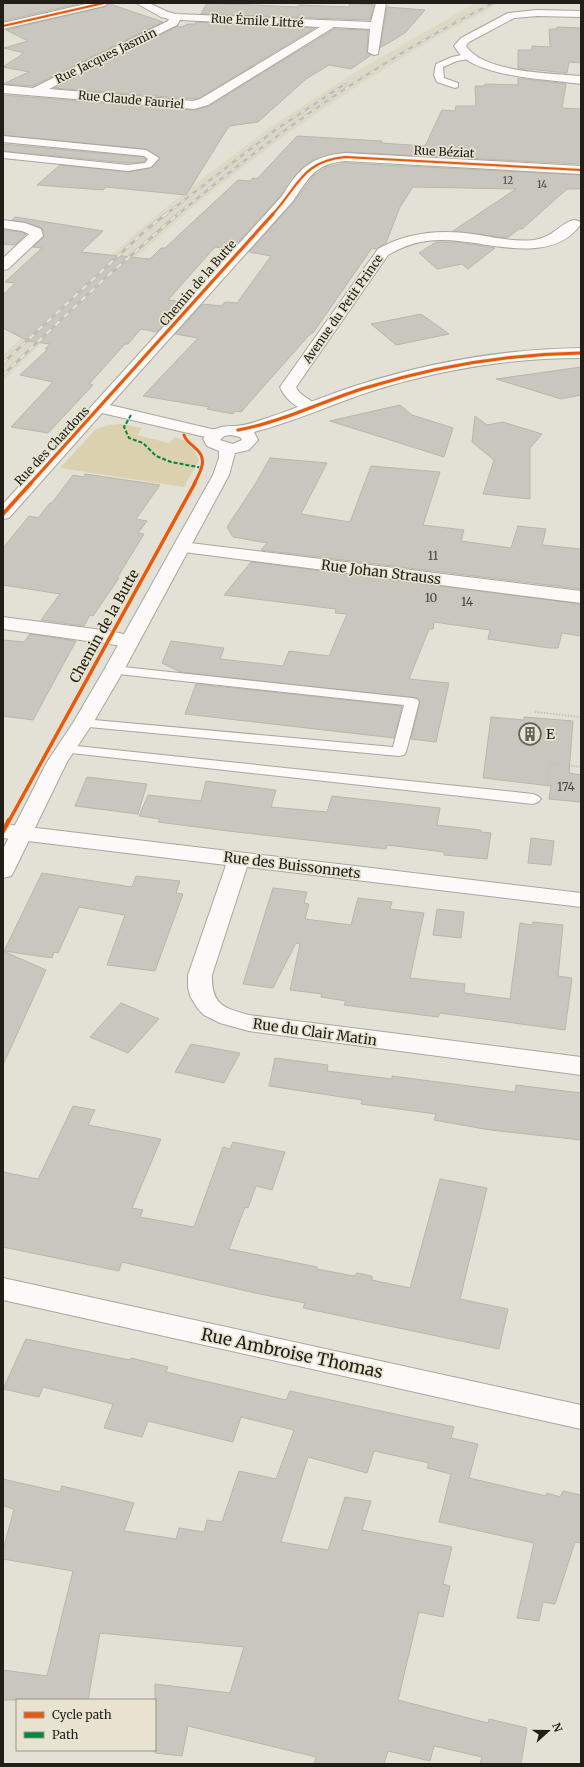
<svg xmlns="http://www.w3.org/2000/svg" width="584" height="1767" font-family="Merriweather,serif">
<rect width="100%" height="100%" fill="#e3e0d6"/>
<path fill="#ded9c6" d="M475,3h25l-62,33 -75,46 -79,54 -78,60 -45,39 -88,77 -70,69v-26l137,-126 54,-44 75,-57 83,-54z"/>
<path fill="#dbd1ae" d="M121,424l21,4 -5,7 32,8 6,-6c14,4 18,11 24,23l-15,27 -124,-19 36,-39 13,-4z"/>
<path fill="#c9c6be" stroke="#b8b6ae" d="M3,3h80l-80,18z
M207,3l91,4 1,-2 50,2 1,-4 24,2 -4,15 -169,-6z
M110,4l53,18 -130,64 -30,-2 26,-12 -26,-5 21,-14 -20,-5 24,-7 -22,-11 98,-23z
M387,7l38,3 -20,23 -25,15z
M196,22l119,6 -116,70 -6,1 -139,-11 124,-62 3,1 7,-3h7z
M557,27l24,1v35l-12,-1 -2,11 -49,-5v-18h14v-4l18,1 -1,-18h8z
M334,29l34,1 -1,22 4,3 -20,14 -22,-4 -23,14 -48,43 -29,4 -43,69 -80,-8 -3,3 -66,-5 23,-20 68,7 23,-4 9,-10 -14,-9 -143,-14v-40l191,15 15,-4z
M518,78l48,6 -4,24 19,1v55l-236,-12 -31,7 -14,11 -19,25 -49,54 -17,-2 -47,53 16,2 -27,30 -16,-3 -13,15h-3l-36,40 4,1 -45,48 -37,-6 42,-45 -33,-7 28,-26h-3l5,-5 -22,-3 -25,-13v-33l12,-12 -10,-1 37,-34 -9,-1 11,-11 -2,-8 -17,-6 -13,-2 3,-3 88,14 -22,21 69,7 11,-11h4l73,-68 12,1 3,-3 4,1 40,-43 85,5 -1,2 44,3 17,-36 13,1 1,-5h20l-1,-20h9l1,-2 33,1z
M3,144l140,13 3,2 -2,3 -16,1 -125,-12z
M345,163l236,12v14h-14l-45,40h-3l-12,9 -54,-7 63,-42 -103,-2 -13,20 -14,36 -10,6 -4,-1 -59,85h-2l-70,79 -6,-1 -2,3 -26,-5 2,-2 -66,-11 55,-58 -23,-4 28,-30 19,2 3,-4 12,1 34,-47 -22,-4 45,-50 20,-27 13,-8z
M3,230l19,2 4,2 -11,11 -12,-1z
M436,242h22l37,6 -27,21 -6,-5 -25,5 -18,-16z
M421,314l28,20 -53,11 -25,-21z
M581,367v28l-20,4 -65,-20z
M400,405l12,10 41,13 -9,29 -114,-36z
M475,416l12,9 16,-3 39,12 -12,14v51l-47,-5 11,-34 -22,-18z
M270,458l57,5 -26,51 49,8 21,-56 69,6 -17,53 41,5 -3,11 50,7 7,-22 28,3 -4,16 39,4v40l-320,-39 6,-7 -34,-6 -6,-10 29,-44z
M85,474l75,11 -24,34 11,2 -9,12 6,1 -27,44h2l-26,38 -3,-1 -6,11 -43,-6 19,-26 -57,-9v-37l26,-32 9,2 12,-15h2l21,-28 11,2z
M251,562l330,42v32l-19,-3 -4,15h-9l-61,-9 2,-9 -56,-8 -1,7h-4l-20,50 40,4 -13,59 -25,-3 9,-37 -3,-4 -237,-26 -18,-9 9,-22 53,7 -4,11 63,7 6,-15 40,5 18,-42 -12,-1 1,-4 -112,-14z
M30,634l46,7 -43,79 -30,-4v-76l21,2z
M196,684l206,22 -8,32 -209,-24z
M491,717l33,3v-3l49,4 -4,52 12,2v27l-32,-3 2,-13 -68,-8z
M87,777l60,7 -9,30 -63,-8z
M206,781l70,9 -5,17 56,5 5,-16 108,12 -3,17 44,5v2l10,1 -4,26 -43,-4v-3l-57,-7 -1,4 -158,-18 -70,-9 2,-3 -21,-3 9,-21 53,6z
M531,838l23,3 -3,24 -23,-2z
M42,873l90,14 4,-11 44,5 -4,12 7,1 -28,77 -48,-6 18,-50 -46,-8 -21,46 -4,-1 -2,6 -48,-7z
M273,888l34,4 -3,11 5,1 -4,15 46,6 7,-27 34,4 -2,7 34,4 -14,65 55,6 -1,9 46,6 10,-76 12,2 1,-3 30,3 -5,51 14,2 -7,52 -125,-17 -2,4 -94,-12 2,-4 -25,-4 1,-3 -32,-4 10,-46 -4,-1 -23,45 -30,-4z
M437,909l27,3 -3,26 -28,-3z
M3,951l43,19 -43,95z
M121,1003l38,16 -31,34 -38,-16z
M191,1044l49,9 -16,30 -49,-11z
M275,1058l53,7 -1,6 65,8v-3l123,16 1,-7 65,8v47l-91,-10 -56,-10 2,-6 -75,-10 1,-4 -93,-14z
M73,1106l22,4 -7,15 73,14 -29,69 11,2 -3,7 54,10 29,-80 7,2 3,-7 52,10 -13,38 -16,-4 -8,22 -3,-1 -16,42 88,18v2l37,7 3,-3 15,3v4l38,8 30,-109 47,9 -27,111 48,10 -9,40 -196,-41 2,-5 -50,-10 -133,-31 -3,9 -116,-24v-75l35,7z
M26,1339l104,21 1,-2 37,9 -2,5 120,28 4,-9 164,36 -3,11 27,6 -9,34 77,18 1,-3 13,4 3,-6 18,4v48l-6,-1 -20,62 -12,-2 -4,19 -22,-3 17,-75 -95,-21 12,-48 -24,-6 2,-5 -55,-12 -7,22 -59,-16 -27,85 47,8 17,-53 26,4 -9,29 90,17 -9,37 7,2 -7,31 -24,-5 -21,88 90,23 1,-4 38,9 -6,36h-41l2,-7 -48,-11 -4,15 -42,-10 -4,13h-70l2,-7 -128,-31 -6,30 -27,-3v-69l75,9 14,-46 -144,-14 -12,67h-85v-30l44,6 26,-105 -70,-12v-9l11,-41 -11,-3v-27l57,13 2,-6 72,17 -10,28 52,8 3,-11 25,4 3,-12 15,2 17,-51 37,8 18,-49 -53,-13 -8,25 -85,-21 -6,16 -38,-9 9,-24 -70,-17 -4,10 -36,-8z"/>
<g fill="none" stroke-linecap="round" stroke-linejoin="round">
<g stroke="#a9a69e" stroke-width="2">
<path id="service" d="M466,54l4,3 -1,2 -12,2 -14,6 1,11 14,5v4l-3,1 -18,-6 -3,-7 2,-11 16,-7z
M3,136l143,14 13,8 -8,9 -23,4 -125,-13v-6l125,13 17,-2 3,-4 -4,-3 -141,-14z
M114,666l298,32 5,1 2,3 -13,50 -2,3 -5,1 -321,-30 -2,-3 2,-3 5,-1 310,28 11,-42 -295,-32 -2,-3 2,-3z
M67,745l466,49 5,2 3,3 -3,3 -5,2 -471,-52 -2,-3 2,-3z"/>
</g>
<g stroke="#a9a69e" stroke-width="2">
<path id="minor" d="M136,3h13l19,9 8,2 195,8 5,-19h10l-8,51 -4,1 -6,-3 2,-23 -36,-2 -126,78 -14,4 -191,-16v-8l30,3 135,-67 1,-2 -8,-2zM180,20l140,7 -120,72 -7,2 -144,-12 128,-64z
M537,10l44,1v6l-44,-1 -23,2 -45,24 -3,4c18,27 85,27 115,30v8c-33,-5 -90,-6 -117,-26 -4,-3 -7,-8 -10,-12l7,-8 47,-25z
M345,153l236,13v8l-236,-13c-31,3 -36,17 -52,40l-183,204 110,26 2,3 -2,3 -6,2 -112,-26 -93,105 -6,1v-15l279,-308c17,-28 30,-40 63,-43z
M3,220l22,3 16,6 2,7 -35,33 -5,1v-12l26,-24 -7,-3 -19,-3z
M574,220l5,1 2,3c-31,44 -98,15 -140,16 -20,0 -36,5 -53,15l-92,132c4,10 16,12 22,20l-2,3c-15,4 -31,-11 -36,-23l98,-138c31,-18 66,-20 101,-14 18,3 36,7 55,5 20,-3 26,-17 40,-20z
M182,542l399,49v12l-405,-52 -3,-4 3,-4z
M3,617l107,14 27,6 2,4 -2,4 -7,2 -127,-18z
M3,824l578,69v14l-334,-40 -35,108c-1,29 11,33 37,40l332,42v18l-332,-44 -29,-8 -16,-8 -6,-6 -8,-13 -2,-9v-12l38,-110 -223,-27z
M3,1278l578,127v24l-578,-129z"/>
</g>
<g stroke="#a9a69e" stroke-width="2">
<path id="tertiary" d="M90,3h19l-5,3 -101,23v-6z
M581,348v10c-73,0 -143,12 -212,34 -39,13 -76,30 -115,40l4,8 -9,10 -14,3 -6,22 -105,195 -31,53 -26,39 -53,109 -3,5 -8,2v-29l44,-87 26,-39 31,-53 109,-195 6,-17v-7l-12,-5 -4,-7c8,-11 18,-13 31,-13 10,0 21,-4 30,-7 31,-10 62,-24 94,-34 72,-23 147,-36 223,-37zM231,435l9,2 2,3 -9,4 -13,-4 4,-4z"/>
</g>
<path stroke="#c3c2be" stroke-width="2" stroke-dasharray="1.5 1.5" stroke-linecap="butt" d="M535,712l46,5
M547,784l3,-21 31,4"/>
<use href="#service" fill="#fbfaf9" fill-rule="evenodd"/>
<use href="#minor" fill="#fbfaf9" fill-rule="evenodd"/>
<use href="#tertiary" fill="#fbfaf9" fill-rule="evenodd"/>
<g stroke="#bebdbb" stroke-width="2.5">
<path id="rail-far1" d="M165,215l110,-85 70,-46
M177,215c95,-80 204,-156 316,-212"/>
</g>
<g stroke="#bebdbb" stroke-width="3">
<path id="rail" d="M3,363l143,-133 20,-16
M3,375l100,-95 75,-66"/>
</g>
<use href="#rail-far1" stroke="#e8e3d1" stroke-width="1.5" stroke-dasharray="5" stroke-linecap="butt"/>
<use href="#rail" stroke="#e8e3d1" stroke-width="2" stroke-dasharray="6" stroke-linecap="butt"/>
<path stroke="#00873e" stroke-width="2" stroke-dasharray="4 2" stroke-linecap="butt" d="M131,415l-7,12 5,11 14,5 13,13 15,6 32,6"/>
<g stroke="#e8e3d1" stroke-width="3.5">
<path id="cycleway-far3" d="M3,26l101,-23
M272,215c26,-28 30,-54 73,-58l236,13"/>
</g>
<g stroke="#e8e3d1" stroke-width="4.5">
<path id="cycleway-far2" d="M238,430c44,-8 85,-29 127,-42 71,-22 142,-34 216,-35
M184,435c2,6 6,8 10,12 15,11 7,24 0,37
M30,484l243,-270"/>
</g>
<g stroke="#e8e3d1" stroke-width="5.5">
<path id="cycleway-far1" d="M3,514l28,-31
M9,821l186,-338"/>
</g>
<g stroke="#e8e3d1" stroke-width="7">
<path id="cycleway" d="M3,831l6,-11"/>
</g>
<use href="#cycleway-far3" stroke="#e8590c" stroke-width="2"/>
<use href="#cycleway-far2" stroke="#e8590c" stroke-width="3"/>
<use href="#cycleway-far1" stroke="#e8590c" stroke-width="3.5"/>
<use href="#cycleway" stroke="#e8590c" stroke-width="4.5"/>
</g>
<defs>
<g id="building-ring" transform="scale(1.15)"><circle r="9.5" fill="#e8e3d1" stroke="#64625a" stroke-width="1.5"/><path d="M-4-6H4V6H1V3H-1V6H-4ZM-2.5-4.3h1.7v1.8h-1.7ZM.8-4.3h1.7v1.8H.8ZM-2.5-1h1.7V.8h-1.7ZM.8-1h1.7V.8H.8Z" fill="#64625a"/></g>
</defs>
<g fill-rule="evenodd">
<use href="#building-ring" x="530" y="734"/>
</g>
<g text-anchor="middle" stroke-width="3.5" stroke-linejoin="round" paint-order="stroke">
<g font-size="10" fill="#4a4841">
<text x="508" y="184">12</text>
<text x="542" y="188">14</text>
</g>
<g font-size="12" fill="#201e17" stroke="#e8e3d1">
<text transform="translate(257 21) rotate(3)" y="4">Rue Émile Littré</text>
<text transform="translate(106 56) rotate(-26)" y="4">Rue Jacques Jasmin</text>
<text transform="translate(131 100) rotate(5)" y="4">Rue Claude Fauriel</text>
<text transform="translate(444 152) rotate(3)" y="4">Rue Béziat</text>
<text transform="translate(198 283) rotate(-49)" y="4">Chemin de la Butte</text>
<text transform="translate(343 309) rotate(-55)" y="4">Avenue du Petit Prince</text>
<text transform="translate(52 446) rotate(-47)" y="4">Rue des Chardons</text>
</g>
<g font-size="12" fill="#4a4841">
<text x="433" y="560">11</text>
<text x="431" y="602">10</text>
<text x="467" y="606">14</text>
<text x="566" y="791">174</text>
</g>
<g font-size="14" fill="#201e17" stroke="#e8e3d1">
<text transform="translate(381 572) rotate(7)" y="5">Rue Johan Strauss</text>
<text transform="translate(104 626) rotate(-61)" y="5">Chemin de la Butte</text>
<text transform="translate(292 865) rotate(7)" y="5">Rue des Buissonnets</text>
<text transform="translate(315 1032) rotate(8)" y="5">Rue du Clair Matin</text>
</g>
<g font-size="14" fill="#201e17" stroke="#e8e3d1" text-anchor="start">
<text x="546" y="739">E</text>
</g>
<g font-size="17" fill="#201e17" stroke="#e8e3d1">
<text transform="translate(292 1353) rotate(12)" y="6">Rue Ambroise Thomas</text>
</g>
</g>
<rect width="584" height="1767" fill="none" stroke="#201e17" stroke-width="8"/>
<rect x="16" y="1699" width="140" height="52" fill="#e8e3d1" stroke="#989487"/>
<rect x="24" y="1712" width="20" height="6" fill="#e8590c" stroke="#989487"/>
<text x="52" y="1719" font-size="12" fill="#201e17">Cycle path</text>
<rect x="24" y="1732" width="20" height="6" fill="#00873e" stroke="#989487"/>
<text x="52" y="1739" font-size="12" fill="#201e17">Path</text>
<g transform="translate(548 1731) rotate(69)" stroke="#e8e3d1" stroke-width="3" paint-order="stroke">
<path d="M0-3L7 15L0 10L-7 15Z" fill="#201e17"/>
<text y="-6" font-size="11" font-weight="bold" text-anchor="middle" fill="#201e17">N</text>
</g>
</svg>
